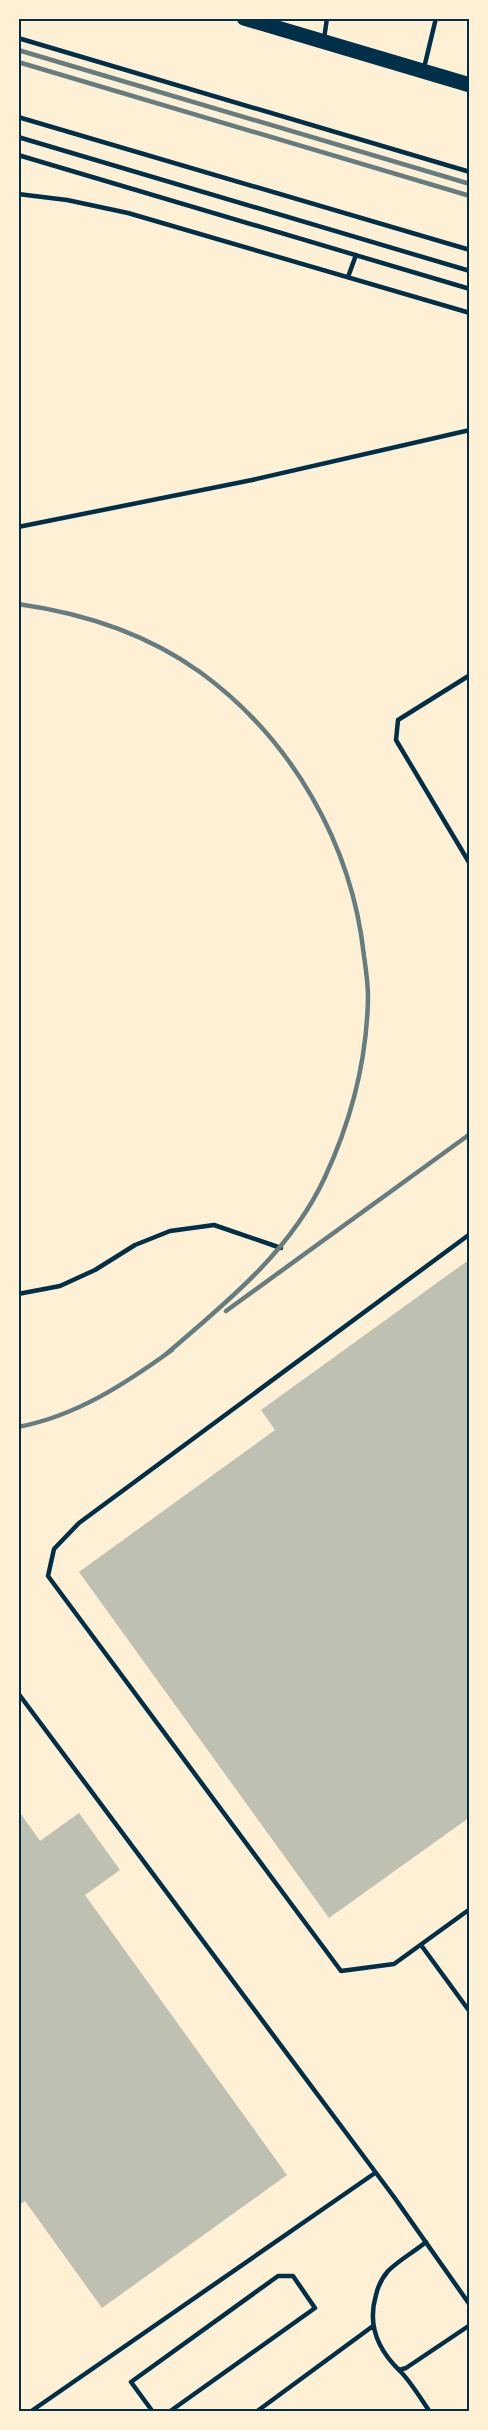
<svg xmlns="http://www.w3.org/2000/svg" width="488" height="2430" font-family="Arial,sans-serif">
<rect width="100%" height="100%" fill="#fdf0d5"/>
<path fill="#bec0b2" d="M470,1259v558l-141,101 -250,-346 196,-142 -14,-20z
M18,1810l22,31 39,-28 41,57 -35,25 202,280 -185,133 -77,-107 -7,5z"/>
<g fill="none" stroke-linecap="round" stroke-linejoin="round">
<path stroke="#003049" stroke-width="4.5" d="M18,38l452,134
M324,39l3,-21
M424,68l12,-50
M18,117l452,133
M18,137l452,134
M18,155l452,134
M18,194l49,6 61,13 342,100
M348,277l8,-22
M18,527l234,-47 218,-50
M470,675l-72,45 -2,20 74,124
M470,1234l-391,289 -25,26 -6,27 293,395 53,-7 76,-55
M18,1294l42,-8 35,-16 40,-25 35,-14 44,-6 67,23
M18,1693l376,504 76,108
M421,1945l49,67
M426,2242c-12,10 -27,18 -38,29 -6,7 -10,15 -12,24 -9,30 2,55 24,76 11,11 21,28 30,41
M399,2370l7,-2 64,-43
M30,2412l345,-239
M153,2412l-22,-30 147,-106h15l22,32 -146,104
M256,2412l117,-86"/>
<path stroke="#003049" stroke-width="15" d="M244,18l226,67"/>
<path stroke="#657d81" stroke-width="4.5" d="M18,50l452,134
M18,62l452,134
M18,604c64,9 129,30 182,68 92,67 152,172 164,284 2,14 4,27 4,41 -1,61 -17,124 -43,180 -34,74 -99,126 -160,178
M226,1311l244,-177
M18,1427c58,-11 107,-43 154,-77"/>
</g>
<rect width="488" height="2430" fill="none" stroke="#fdf0d5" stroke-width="39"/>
<rect x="20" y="20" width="448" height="2390" fill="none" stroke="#003049" stroke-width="2"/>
</svg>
